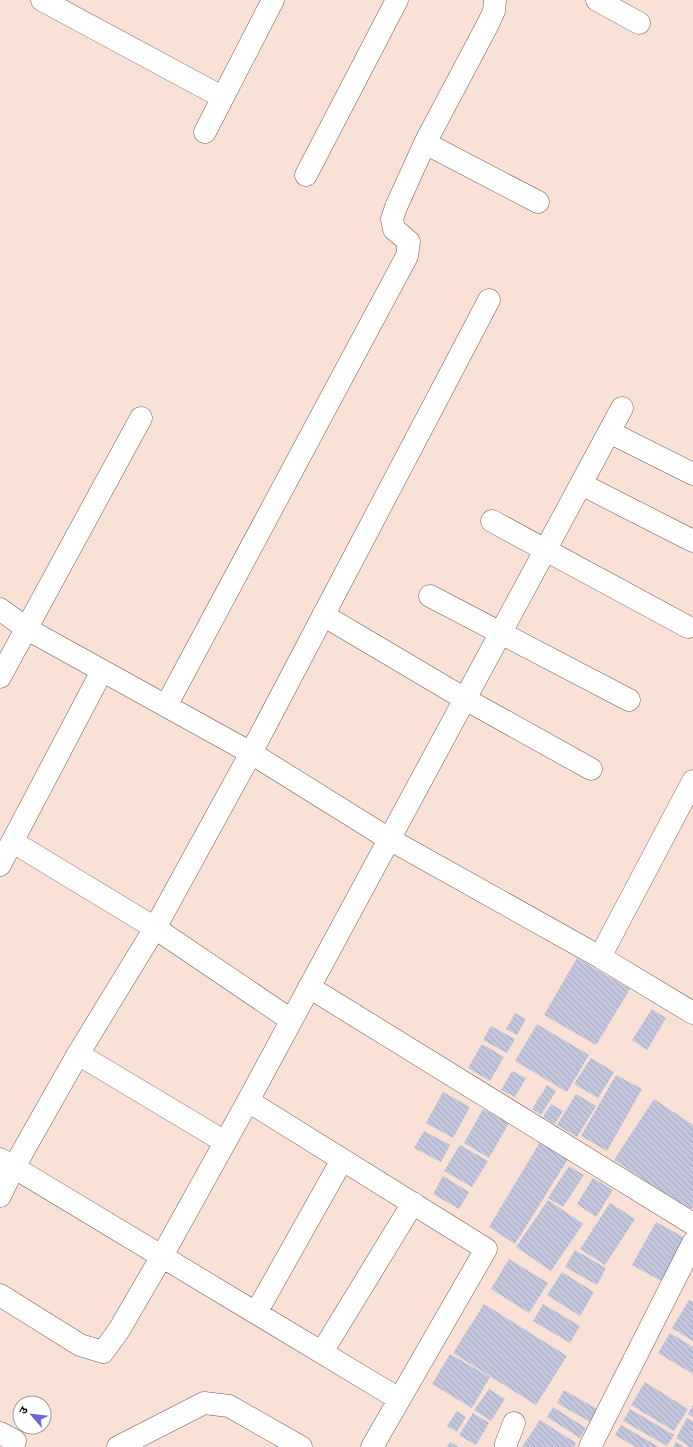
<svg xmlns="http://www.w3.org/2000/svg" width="693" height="1447" font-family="Helvetica,'Noto Sans Devanagari',sans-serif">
<defs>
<pattern id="building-back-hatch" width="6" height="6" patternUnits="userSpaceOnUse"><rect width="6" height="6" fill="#c3c5dc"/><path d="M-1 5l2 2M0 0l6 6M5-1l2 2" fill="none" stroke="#a6a8bb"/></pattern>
</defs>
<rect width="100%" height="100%" fill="#fae1d5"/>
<path fill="url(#building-back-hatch)" d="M577,958l53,31 -34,56 -52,-30z
M652,1009l14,9 -19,32 -15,-10z
M515,1013l11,6 -9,16 -11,-6z
M537,1024l52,31 -22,37 -52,-31z
M491,1026l24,13 -8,14 -24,-13z
M482,1044l22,13 -14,24 -22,-13z
M591,1058l23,14 -16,26 -24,-14z
M512,1071l14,7 -11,19 -14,-7z
M616,1075l26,14 -35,62 -26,-15z
M547,1085l9,6 -15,24 -9,-6z
M443,1092l27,15 -17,31 -27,-15z
M576,1094l20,12 -19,31 -20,-12z
M654,1099l39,26v82l-3,4 -76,-51z
M551,1104l12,7 -8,13 -12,-7z
M483,1109l26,14 -20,35 -25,-15z
M424,1131l26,14 -9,17 -27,-14z
M540,1142l28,17 -53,85 -26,-17z
M460,1145l28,16 -16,26 -28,-16z
M569,1166l15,9 -21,32 -15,-9z
M443,1176l26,16 -10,17 -26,-15z
M593,1178l20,12 -17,27 -19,-13z
M548,1200l35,24 -32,47 -35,-24z
M610,1203l25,16 -30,46 -25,-16z
M656,1222l29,16 -24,43 -29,-16z
M575,1250l31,18 -9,17 -32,-18z
M509,1259l39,24 -19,30 -38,-24z
M562,1272l32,20 -14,24 -33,-21z
M689,1300l4,2v39l-21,-13z
M484,1304l83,52 -31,49 -83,-52z
M543,1304l37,22 -10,17 -37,-22z
M670,1333l23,14v27l-35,-21z
M450,1354l40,23 -18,31 -40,-24z
M645,1382l43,27 -14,22 -43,-26z
M489,1389l16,10 -14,22 -17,-11z
M564,1390l33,19 -7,13 -33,-19z
M693,1405v12l-5,-3z
M553,1407l33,21 -6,10 -33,-21z
M630,1409l44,26 -7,11 -44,-25z
M457,1411l9,6 -9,15 -10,-6z
M473,1413l16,10 -13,22 -17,-10z
M687,1418l6,3v26h-3l-14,-9z
M540,1420l36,23 -2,4h-52z
M621,1425l38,22h-23l-21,-12z
M450,1442l9,5h-12z
M676,1442l9,5h-12z"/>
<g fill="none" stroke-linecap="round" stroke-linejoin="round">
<g stroke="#705b51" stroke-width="23">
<path id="minor" d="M42,0l180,97
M597,0l42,23
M205,132l68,-132
M425,143l113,59
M306,175l91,-175
M609,432l84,42
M581,484l112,57
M492,521l196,106
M430,596l199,104
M0,609l27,20 224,124 138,86 211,118 93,56
M323,615l142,84 126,70
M0,677l141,-259
M166,706l241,-450 2,-14 -15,-13 -2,-10 4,-12 29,-64 63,-119 6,-13 1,-11
M13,842l142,86 136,92
M0,865l102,-194
M600,957l93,-176
M309,987l384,237
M78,1054l147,88
M248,1101l238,148 -114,198
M0,1159l399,240
M0,1196l14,-29 64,-113 77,-126 96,-175 238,-453
M0,1295l80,50 23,7 16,-22 43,-74 86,-155 374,-693
M256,1313l86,-153
M322,1352l91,-149
M0,1433l15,8
M118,1447l86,-44 25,3 72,41
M506,1447v-3l8,-21
M590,1447l103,-204"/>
</g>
<use href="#minor" stroke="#fff" stroke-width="22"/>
</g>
<g transform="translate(32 1415) rotate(298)"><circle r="19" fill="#ffffff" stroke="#a09d9c"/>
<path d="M0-3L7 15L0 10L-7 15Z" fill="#6c64de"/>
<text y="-6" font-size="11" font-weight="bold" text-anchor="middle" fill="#120a07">उ</text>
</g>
</svg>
